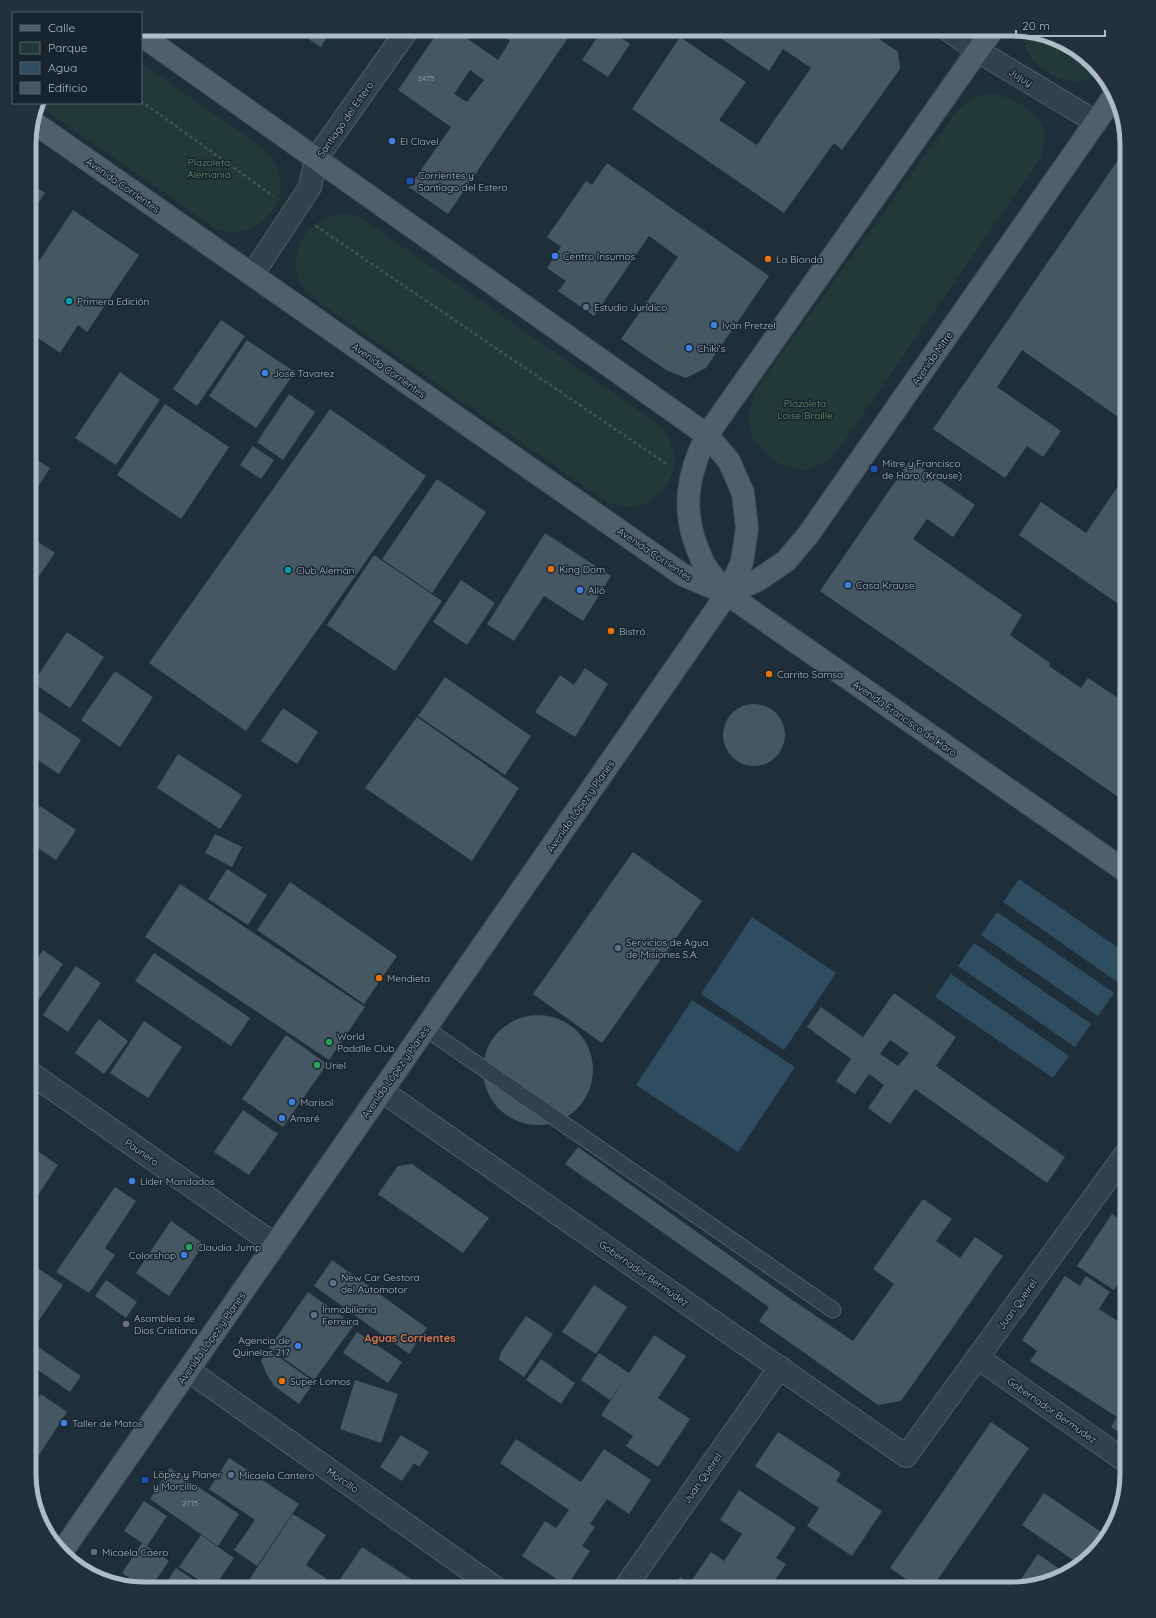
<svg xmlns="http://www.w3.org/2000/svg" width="1156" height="1618" font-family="Quicksand,sans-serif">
<rect width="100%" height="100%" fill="#1f2f39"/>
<path fill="#213a38" d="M1023,30l46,15 31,30c-31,19 -79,-7 -77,-45z
M141,63l126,88c6,9 11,16 13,27 5,28 -22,57 -50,54 -5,-1 -11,-3 -15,-4l-177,-123v-2h103z
M991,93c20,4 50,18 54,41 0,7 -2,16 -3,22l-200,288 -14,17 -24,10 -24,-7 -15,-11 -14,-18 -3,-20 7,-24 204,-283 17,-12z
M346,214l15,4 300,208c6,9 11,16 13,27 5,28 -22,57 -51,54 -5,-1 -10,-3 -15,-4l-299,-208c-3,-4 -7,-8 -9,-13 -13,-25 3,-55 28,-65 5,-2 12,-2 18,-3z"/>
<path fill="#2f4d60" d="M1019,879l108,75v20l-7,10 -117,-82z
M997,912l117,81 -16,23 -117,-81z
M752,917l84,56 -52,77 -83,-56z
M974,943l117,81 -16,23 -117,-81z
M951,974l118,82 -16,22 -118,-81z
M692,1000l103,67 -57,85 -102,-67z"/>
<path fill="#445763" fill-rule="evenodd" d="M293,29h39l-11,18z
M440,29h14l44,31 12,-19 -18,-12h82l-126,185 -39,-27 42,-60 -53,-37zM470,70l14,10 -17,22 -13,-8z
M475,29h13l-4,6z
M603,29h5l22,15 -22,33 -26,-17z
M707,29h158l33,23 2,17 -58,81 -8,-7 -50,70 -152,-104 48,-72 66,45 -27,38 38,25 54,-77 -28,-19 -14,22z
M1127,147v276l-105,-73 -25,37 64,44 -18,26 -16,-11 -22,32 -72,-49z
M607,163l162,113 -63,92 -20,10 -20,-8 -45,-31 57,-82 -29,-21 -55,80 -36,-25 8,-10 -19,-13 14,-21 -14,-10 39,-56 6,4z
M29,182l16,11 -16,23z
M73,210l66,45 -52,77 -9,-7 -18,28 -31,-21v-56z
M221,320l24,16 -48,70 -24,-17z
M247,340l48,32 -39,56 -47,-32z
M120,372l40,28 -44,65 -41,-27z
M289,394l26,18 -32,48 -26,-18z
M165,404l64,43 -48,72 -64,-44z
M330,409l96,67 -180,255 -97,-68z
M253,446l21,14 -13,19 -21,-14z
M29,455l21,13 -21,33z
M910,460l65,45 -22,32 -26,-18 -14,20 109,76 -12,20 40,28 -1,3 32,22 7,-10 39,26v99l-307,-212z
M1127,473v137l-108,-75 22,-33 45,31z
M437,479l49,33 -54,81 -50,-34z
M545,533l66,43 -28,45 -39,-25 -30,45 -27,-17z
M29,536l26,17 -26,37z
M374,555l68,46 -47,70 -68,-46z
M461,580l34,23 -28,42 -34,-23z
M67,632l37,25 -34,51 -37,-25z
M585,668l23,16 -33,53 -40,-25 25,-37 14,10z
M115,671l38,26 -33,50 -39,-27z
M445,677l86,59 -26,39 -87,-59z
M723 735a31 31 0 1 1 62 0a31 31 0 1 1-62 0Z
M283,708l35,24 -21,32 -36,-23z
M37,710l44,30 -22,34 -30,-20v-32z
M417,717l102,71 -47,73 -107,-73z
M178,754l64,41 -22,34 -63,-41z
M40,806l36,24 -20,30 -27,-18v-20z
M215,834l27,13 -10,20 -27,-14z
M633,852l69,49 -100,142 -69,-49z
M227,869l40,26 -19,30 -40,-26z
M290,882l107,74 -33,48 -107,-74z
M180,884l185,123 -36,53 -184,-123z
M43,950l20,14 -27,40 -7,-4v-30z
M154,953l96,65 -19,28 -96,-65z
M76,966l25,17 -33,49 -25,-17z
M894,993l62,44 -20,29 129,91 -18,26 -132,-94 -25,35 -22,-16 16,-23 -15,-11 -14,20 -19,-13 15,-22 -44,-32 14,-20 42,30zM890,1040l19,13 -11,13 -18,-12z
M483 1070a55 55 0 1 1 110 0a55 55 0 1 1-110 0Z
M99,1019l29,22 -24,33 -29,-21z
M144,1021l38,26 -34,51 -38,-25z
M286,1035l41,29 -44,63 -41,-28z
M243,1110l35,24 -29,41 -35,-23z
M29,1145l29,20 -24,36 -5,-3z
M578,1147l207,148 68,46 41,-57 -21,-15 50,-70 29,20 -16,22 24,17 15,-21 28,19 -102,145 -23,4 -119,-84 10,-14 -204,-143z
M412,1164l77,54 -26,35 -85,-59 20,-28z
M115,1187l21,14 -31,47 10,7 -26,38 -33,-21z
M1112,1214l10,7 5,-7v57l-13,19 -37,-24z
M171,1221l33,23 -35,52 -33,-23z
M332,1260l95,68 -18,26 -95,-68z
M29,1262l34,23 -34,50z
M1065,1276l15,10 6,-10 24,16 -11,17 28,18v10l-5,7 5,4v90l-16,-11 6,-10 -87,-56 7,-10 -15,-11z
M106,1280l31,22 -11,16 -31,-22z
M594,1285l33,22 -31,47 -34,-22z
M308,1292l46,33 -40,55 -45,-32z
M526,1316l27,18 -29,43 -25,-17 2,-8z
M357,1332l45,30 -14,21 -45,-30z
M654,1335l32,21 -28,42 32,21 -32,48 -32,-21 7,-10 -32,-21 21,-32 -12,17 -29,-20 18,-27 30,20z
M31,1342l50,34 -11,16 -41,-28v-19z
M269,1350l45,32 -15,22 -25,-18 -8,-13 -5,-13z
M541,1359l34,24 -14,21 -35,-24z
M355,1380l43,14 -17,49 -41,-14z
M41,1394l26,18 -28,43 -10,-6v-38z
M991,1422l38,26 -98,141h-11l-30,-21z
M778,1432l63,41 -5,8 46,30 -30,45 -45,-30 12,-18 -64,-42z
M401,1435l28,17 -10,15 -5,-4 -12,18 -22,-14z
M516,1439l65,43 23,-33 47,31 -22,34 -22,-15 -17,25 5,3 -13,19 8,5 -23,35 -45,-30 23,-35 11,7 13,-18 -69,-47z
M29,1454l7,4 -7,10z
M229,1458l70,46 -42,62 -23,-16 21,-30 -46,-31z
M170,1468l69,46 -21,32 -68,-47z
M739,1490l57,38 -20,30 10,6 -17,25h-70l-9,-6 21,-31 13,9 18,-27 -22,-14z
M1044,1493l63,43 -28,28 -57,-39z
M144,1501l23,15 -20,30 -23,-15z
M293,1514l33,21 -20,30 30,20 26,-38 64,42h-183z
M201,1535l33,23 -21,31 -34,-22z
M142,1543l27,18 -19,28h-4l-24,-16z
M1038,1554l29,20 -48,13 -2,-2z
M176,1568l31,21h-45z
M680,1577l18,12h-26z"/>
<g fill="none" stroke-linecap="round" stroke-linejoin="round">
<g stroke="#505f67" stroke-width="17">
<path id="service" d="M425,1028l408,282"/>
</g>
<g stroke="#505f67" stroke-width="24">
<path id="minor" d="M947,29l31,22 118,71
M252,275l58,-88 6,-28 92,-130
M29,1072l246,173
M382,1091l524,365 221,-304
M978,1358l149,104
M188,1370l309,219
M624,1589l156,-222"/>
</g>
<g stroke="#3c4a53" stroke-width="24">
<path id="primary" d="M993,29l-286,406c-19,38 -26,74 -9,115 3,6 4,12 8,17 6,9 14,18 21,27l400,278
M33,122l650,453 43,18
M727,594l31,-14 28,-19 22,-26 306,-439
M63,1550l664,-956 15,-32 5,-34 -4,-35 -14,-32 -22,-26 -566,-400"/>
</g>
<path stroke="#3e5755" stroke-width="2.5" stroke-dasharray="3 3" stroke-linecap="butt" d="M141,101l132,95
M316,226l352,239"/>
<use href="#service" stroke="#32414a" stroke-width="15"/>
<use href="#minor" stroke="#32414a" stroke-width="22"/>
<use href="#primary" stroke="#50606a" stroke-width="22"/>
</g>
<g fill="#3f7fe0" stroke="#18252e" stroke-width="1.5">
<circle cx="392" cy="141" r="4"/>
<circle cx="555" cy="256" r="4"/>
<circle cx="714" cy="325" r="4"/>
<circle cx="689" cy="348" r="4"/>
<circle cx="265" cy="373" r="4"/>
<circle cx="848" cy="585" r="4"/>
<circle cx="580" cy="590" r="4"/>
<circle cx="292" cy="1102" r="4"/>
<circle cx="282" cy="1118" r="4"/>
<circle cx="132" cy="1181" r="4"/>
<circle cx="184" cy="1255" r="4"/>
<circle cx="298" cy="1346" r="4"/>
<circle cx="64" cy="1423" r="4"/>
</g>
<g fill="#1a4fb4" stroke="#18252e" stroke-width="1.5">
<rect x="406" y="177" width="8" height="8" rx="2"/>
<rect x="870" y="465" width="8" height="8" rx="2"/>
<rect x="141" y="1476" width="8" height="8" rx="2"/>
</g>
<g fill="#e8710a" stroke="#18252e" stroke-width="1.5">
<circle cx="768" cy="259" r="4"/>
<circle cx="551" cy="569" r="4"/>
<circle cx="611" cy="631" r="4"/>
<circle cx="769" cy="674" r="4"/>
<circle cx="379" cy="978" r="4"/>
<circle cx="282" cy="1381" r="4"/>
</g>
<g fill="#0f9aa8" stroke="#18252e" stroke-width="1.5">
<circle cx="69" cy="301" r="4"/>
<circle cx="288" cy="570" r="4"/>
</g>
<g fill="#5c6f8a" stroke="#18252e" stroke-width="1.5">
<circle cx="586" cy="307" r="4"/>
<circle cx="618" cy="948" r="4"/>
<circle cx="333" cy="1283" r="4"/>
<circle cx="314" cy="1315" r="4"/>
<circle cx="231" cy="1475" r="4"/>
<circle cx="94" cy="1552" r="4"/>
</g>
<g fill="#2e9e5b" stroke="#18252e" stroke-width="1.5">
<circle cx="329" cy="1042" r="4"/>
<circle cx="317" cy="1065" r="4"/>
<circle cx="189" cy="1247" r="4"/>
</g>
<circle fill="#6b7280" stroke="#18252e" stroke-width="1.5" cx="126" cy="1324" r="4"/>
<g text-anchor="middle" stroke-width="3" stroke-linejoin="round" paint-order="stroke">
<g font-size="8" fill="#93a3ad">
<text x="426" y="81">2475</text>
<text x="190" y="1506">2715</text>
</g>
<g font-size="10" fill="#adbcc6" stroke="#18252e">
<text transform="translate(1021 77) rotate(31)" y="4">Jujuy</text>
<text transform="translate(345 119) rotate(-55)" y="4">Santiago del Estero</text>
<text transform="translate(123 185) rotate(35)" y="4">Avenida Corrientes</text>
<text transform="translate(932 358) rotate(-55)" y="4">Avenida Mitre</text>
<text transform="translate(389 370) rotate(35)" y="4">Avenida Corrientes</text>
<text transform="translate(655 554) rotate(34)" y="4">Avenida Corrientes</text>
<text transform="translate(905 718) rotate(35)" y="4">Avenida Francisco de Haro</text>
<text transform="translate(580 806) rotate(-55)" y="4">Avenida López y Planes</text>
<text transform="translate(395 1072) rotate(-55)" y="4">Avenida López y Planes</text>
<text transform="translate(142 1152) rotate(35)" y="4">Paunero</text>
<text transform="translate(644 1273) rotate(35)" y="4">Gobernador Bermúdez</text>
<text transform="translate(1017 1304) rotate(-54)" y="4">Juan Queirel</text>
<text transform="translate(211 1338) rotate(-55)" y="4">Avenida López y Planes</text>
<text transform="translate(1052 1410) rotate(35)" y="4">Gobernador Bermúdez</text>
<text transform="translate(702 1478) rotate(-55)" y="4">Juan Queirel</text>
<text transform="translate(343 1480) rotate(35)" y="4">Morcillo</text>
</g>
<g font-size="10" fill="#adbcc6" stroke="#18252e" text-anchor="start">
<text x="400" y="145">El Clavel</text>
<text x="418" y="179">Corrientes y<tspan x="418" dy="12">Santiago del Estero</tspan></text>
<text x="563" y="260">Centro Insumos</text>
<text x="776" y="263">La Bionda</text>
<text x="77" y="305">Primera Edición</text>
<text x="594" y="311">Estudio Jurídico</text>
<text x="722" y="329">Iván Pretzel</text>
<text x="697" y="352">Chiki's</text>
<text x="273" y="377">José Tavarez</text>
<text x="882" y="467">Mitre y Francisco<tspan x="882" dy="12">de Haro (Krause)</tspan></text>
<text x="559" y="573">King Dom</text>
<text x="296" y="574">Club Alemán</text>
<text x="856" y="589">Casa Krause</text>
<text x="588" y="594">Alló</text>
<text x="619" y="635">Bistró</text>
<text x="777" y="678">Carrito Samsa</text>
<text x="626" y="946">Servicios de Agua<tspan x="626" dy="12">de Misiones S.A.</tspan></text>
<text x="387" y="982">Mendieta</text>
<text x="337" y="1040">World<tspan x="337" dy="12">Paddlle Club</tspan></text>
<text x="325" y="1069">Uriel</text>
<text x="300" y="1106">Marisol</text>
<text x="290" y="1122">Amsré</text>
<text x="140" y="1185">Líder Mandados</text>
<text x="197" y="1251">Claudia Jump</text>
<text x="176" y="1259" text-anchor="end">Colorshop</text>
<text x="341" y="1281">New Car Gestora<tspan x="341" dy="12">del Automotor</tspan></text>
<text x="322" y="1313">Inmobiliaria<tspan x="322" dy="12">Ferreira</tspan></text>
<text x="134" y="1322">Asamblea de<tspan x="134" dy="12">Dios Cristiana</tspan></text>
<text x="290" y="1344" text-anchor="end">Agencia de<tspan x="290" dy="12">Quinelas 217</tspan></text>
<text x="290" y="1385">Super Lomos</text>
<text x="72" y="1427">Taller de Motos</text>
<text x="153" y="1478">López y Planer<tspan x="153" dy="12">y Morcillo</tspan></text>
<text x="239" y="1479">Micaela Cantero</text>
<text x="102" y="1556">Micaela Caero</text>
</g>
<g font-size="10" fill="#639964" stroke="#18252e">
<text x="209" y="166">Plazoleta<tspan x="209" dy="12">Alemania</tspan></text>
<text x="805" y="407">Plazoleta<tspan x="805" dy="12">Loise Braille</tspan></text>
</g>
<g font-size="11" font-weight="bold" fill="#db7453" stroke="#18252e">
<text x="410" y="1342">Aguas Corrientes</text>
</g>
</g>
<path d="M0 0H1156V1618H0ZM144 36H1012A108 108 0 0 1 1120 144V1474A108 108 0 0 1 1012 1582H144A108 108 0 0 1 36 1474V144A108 108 0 0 1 144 36Z" fill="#24313a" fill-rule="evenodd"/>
<path fill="none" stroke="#adbcc6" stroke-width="5" d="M144 36H1012A108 108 0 0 1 1120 144V1474A108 108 0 0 1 1012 1582H144A108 108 0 0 1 36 1474V144A108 108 0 0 1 144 36Z"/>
<rect x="12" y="12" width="130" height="92" fill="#18252e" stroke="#54616b"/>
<rect x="20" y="25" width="20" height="6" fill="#50606a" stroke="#54616b"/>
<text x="48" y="32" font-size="12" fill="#adbcc6">Calle</text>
<rect x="20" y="42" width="20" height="12" fill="#213a38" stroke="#54616b"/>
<text x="48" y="52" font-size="12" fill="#adbcc6">Parque</text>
<rect x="20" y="62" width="20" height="12" fill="#2f4d60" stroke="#54616b"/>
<text x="48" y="72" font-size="12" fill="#adbcc6">Agua</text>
<rect x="20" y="82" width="20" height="12" fill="#445763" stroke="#54616b"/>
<text x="48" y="92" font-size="12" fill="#adbcc6">Edificio</text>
<path d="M1016 30v6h89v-6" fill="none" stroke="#adbcc6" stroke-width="2"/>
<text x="1022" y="30" font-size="12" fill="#adbcc6" stroke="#18252e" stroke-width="3" paint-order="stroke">20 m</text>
</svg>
